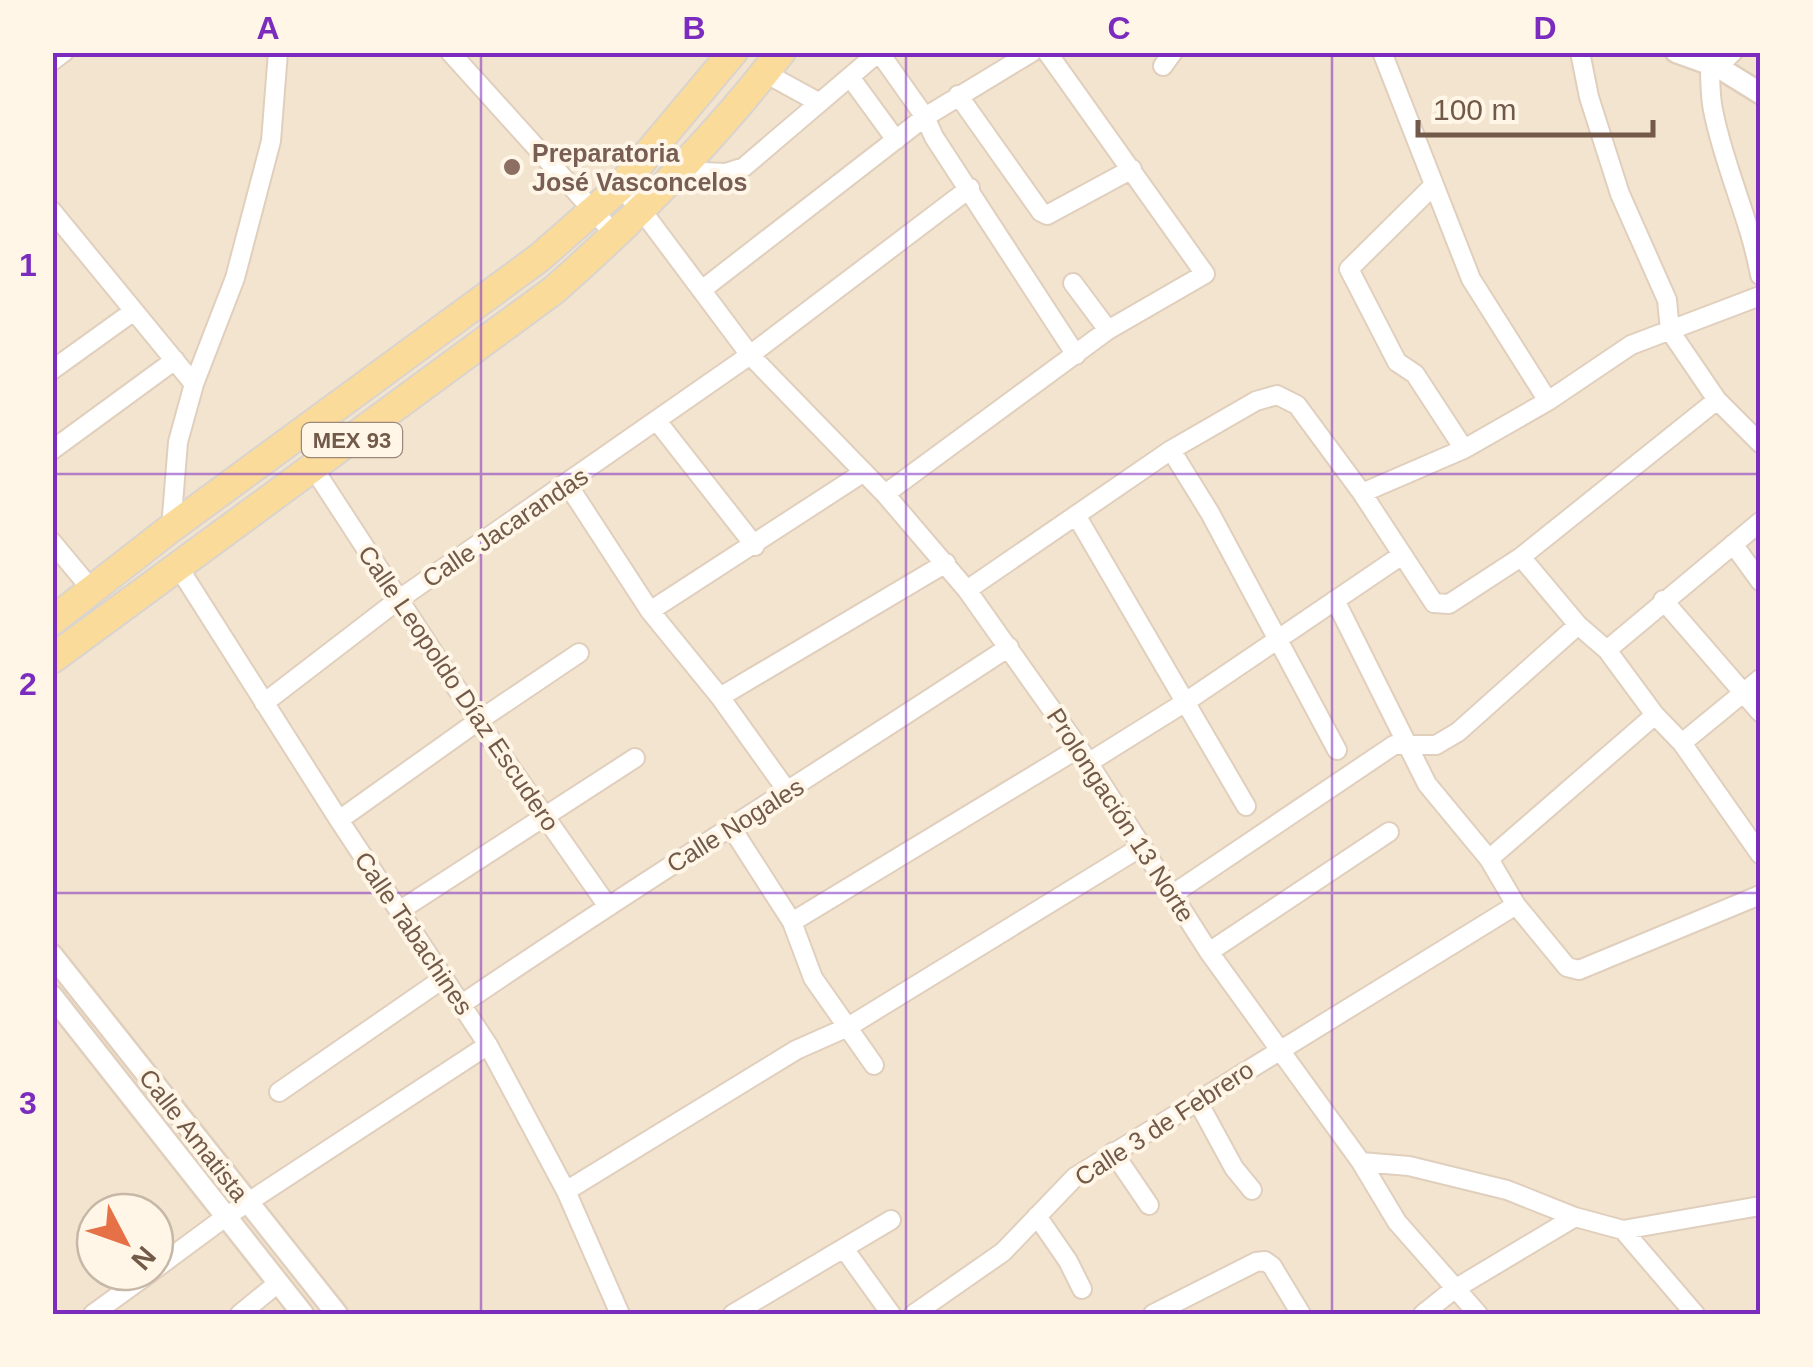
<svg xmlns="http://www.w3.org/2000/svg" width="1813" height="1367" font-family="Arial,sans-serif">
<rect width="100%" height="100%" fill="#fcf2e1"/>
<path fill="#f3e4cf" fill-rule="evenodd" d="M52,53h1708v1261h-1707zM95,1212h60v60h-60z"/>
<g fill="none" stroke-linecap="round" stroke-linejoin="round">
<g stroke="#e0cfbd" stroke-width="22">
<path id="minor" d="M450,52l166,184
M1382,52l89,227 77,122
M1580,52l9,45 31,97 47,106 3,31 47,69 43,43
M52,61l12,-9
M1710,64c0,15 0,31 3,46 11,57 37,109 47,165
M1163,66l10,-14
M1718,67l15,-15
M765,73l53,29
M850,77l46,63
M958,95l83,117 6,3 85,-46
M679,171l47,2 18,-6 135,-115 46,65 9,20 142,218
M1434,185l-85,84 48,93 18,12 49,75
M620,187l20,21 110,147 135,139 82,96 112,158 130,204 152,210 48,4 98,24 68,27 48,13 72,84
M52,211l142,173
M1073,283l35,47
M703,289l222,-172 107,-65
M52,370l82,-59
M657,421l98,125
M52,450l123,-90
M1171,450l39,63 127,237
M314,469l164,252 129,184
M568,485l82,126 70,86 68,95
M1362,493l102,-44 84,-48 83,-56 129,-49
M885,494l223,-164 97,-56 -158,-222
M1076,515l170,291
M171,528l7,-86 16,-58 41,-106 36,-137 7,-89
M52,542l40,48
M1733,544l27,37
M1521,557l57,68 29,25 48,65 27,28 78,111
M179,568l160,252 149,225 78,146 54,123
M967,590l204,-140 85,-49 21,-6 20,10 65,88 72,110 15,1 72,-47 196,-157
M1335,600l92,184 62,75 27,46 51,62 12,3 181,-75
M1663,600l97,112
M650,611l214,-139
M1607,650l153,-128
M720,697l226,-134
M264,703l134,-103 352,-245 220,-167
M1682,743l78,-64
M1088,763l99,-62 215,-146
M339,820l139,-99 101,-68
M731,827l61,95 21,56 61,87
M1489,859l166,-144
M1173,894l221,-149h42l22,-13 120,-107
M399,911l236,-153
M792,922l287,-174
M1209,952l180,-120
M462,1004c180,-123 365,-237 547,-357
M279,1092l165,-114
M1197,1100l37,68 18,22
M1113,1152l36,53
M1361,1162l36,60 81,92
M566,1191l230,-141 52,-23 293,-180
M1037,1216l31,45 14,28
M1623,1230l137,-24
M845,1250l46,64
M155,1269l69,-51 264,-173
M93,1314l58,-42
M240,1314l38,-31
M733,1314l158,-94
M914,1314l89,-62 72,-75 441,-272
M1153,1314l103,-52 9,-1 7,5 29,48
M1423,1314l30,-24 122,-73"/>
</g>
<g stroke="#e0cfbd" stroke-width="25">
<path id="tertiary" d="M1676,52l42,15 42,26
M52,955l285,359
M52,996l251,318"/>
</g>
<g stroke="#dad4cf" stroke-width="32">
<path id="primary" d="M52,621l119,-93 368,-270 81,-71 113,-135
M52,659l502,-369c82,-72 160,-151 227,-238"/>
</g>
<use href="#minor" stroke="#fff" stroke-width="18"/>
<use href="#tertiary" stroke="#fff" stroke-width="20"/>
<use href="#primary" stroke="#fbdb99" stroke-width="28"/>
</g>
<path fill="none" stroke="#7b2cbf" stroke-width="2.5" stroke-opacity="0.55" d="M481,52v1262M906,52v1262M1332,52v1262M52,474h1708M52,893h1708"/>
<circle fill="#8d6e63" stroke="#fff6e7" stroke-width="4" cx="512" cy="167" r="10"/>
<g text-anchor="middle" stroke-width="8" stroke-linejoin="round" paint-order="stroke">
<rect fill="#fff6e7" stroke="#9c8878" stroke-width="2.5" x="302" y="423" width="100" height="34" rx="8"/>
<g font-size="22" font-weight="bold" fill="#725948">
<text x="352" y="448">MEX 93</text>
</g>
<g font-size="25" font-weight="bold" fill="#785e54" stroke="#fff6e7" text-anchor="start">
<text x="532" y="162">Preparatoria<tspan x="532" dy="29">José Vasconcelos</tspan></text>
</g>
<g font-size="25" fill="#725948" stroke="#fff6e7">
<text transform="translate(505 527) rotate(-34)" y="9">Calle Jacarandas</text>
<text transform="translate(459 688) rotate(56)" y="9">Calle Leopoldo Díaz Escudero</text>
<text transform="translate(1121 815) rotate(57)" y="9">Prolongación 13 Norte</text>
<text transform="translate(735 825) rotate(-32)" y="9">Calle Nogales</text>
<text transform="translate(414 933) rotate(56)" y="9">Calle Tabachines</text>
<text transform="translate(1164 1123) rotate(-33)" y="9">Calle 3 de Febrero</text>
<text transform="translate(194 1135) rotate(52)" y="9">Calle Amatista</text>
</g>
</g>
<rect width="1813" height="1367" fill="none" stroke="#fff6e7" stroke-width="110"/>
<g transform="translate(125 1242) rotate(131)"><circle r="48" fill="#fff6e7" stroke="#c7b7a7" stroke-width="2.5"/>
<path d="M0-8L18 38L0 25L-18 38Z" fill="#e67146"/>
<text y="-15" font-size="28" font-weight="bold" text-anchor="middle" fill="#725948">N</text>
</g>
<path d="M1418 120v15h235v-15" fill="none" stroke="#725948" stroke-width="5"/>
<text x="1433" y="120" font-size="30" fill="#725948" stroke="#fff6e7" stroke-width="8" paint-order="stroke">100 m</text>
<rect x="55" y="55" width="1703" height="1257" fill="none" stroke="#7b2cbf" stroke-width="4"/>
<g font-size="32" text-anchor="middle" font-weight="bold" fill="#7b2cbf">
<text x="268" y="39">A</text>
<text x="694" y="39">B</text>
<text x="1119" y="39">C</text>
<text x="1545" y="39">D</text>
<text x="28" y="276">1</text>
<text x="28" y="695">2</text>
<text x="28" y="1114">3</text>
</g>
</svg>
